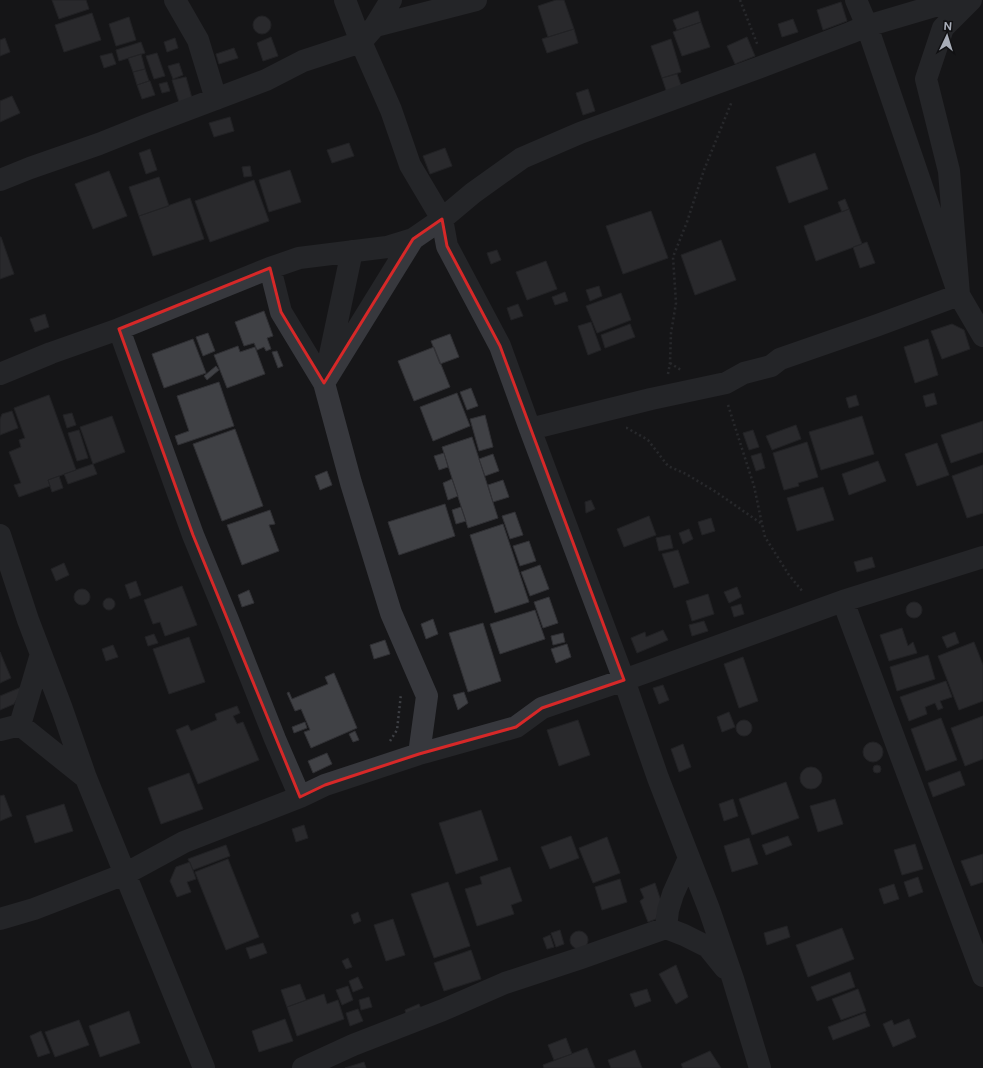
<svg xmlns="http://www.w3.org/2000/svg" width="983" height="1068" font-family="'Public Sans',sans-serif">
<rect width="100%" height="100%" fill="#161618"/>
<path fill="#404145" stroke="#303034" d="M52,0h34l3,9 -30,10z
M556,0h8l10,29 -26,8 -10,-31z
M841,2l6,19 -24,9 -6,-20z
M698,11l3,11 -24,8 -4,-10z
M92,13l9,27 -37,12 -9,-27z
M253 25a9 9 0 1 1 18 0a9 9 0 1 1-18 0Z
M129,17l7,23 -20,6 -7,-22z
M793,19l5,13 -16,5 -4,-13z
M701,22l9,25 -28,9 -9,-24z
M574,29l4,14 -31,10 -5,-14z
M271,37l7,19 -15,5 -6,-18z
M747,37l8,19 -20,8 -8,-18z
M5,38l5,14 -10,4v-16z
M175,38l3,10 -11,4 -3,-10z
M671,39l10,33 -19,6 -11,-32z
M141,42l4,11 -26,8 -3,-11z
M234,48l4,10 -19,6 -3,-10z
M112,53l4,11 -12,4 -4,-12z
M157,53l8,23 -11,3 -8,-23z
M141,54l4,15 -12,3 -5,-14z
M179,63l4,12 -10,4 -5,-13z
M145,69l4,12 -12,4 -4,-13z
M677,74l5,14 -15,5 -5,-15z
M186,77l6,21 -13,4 -7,-22z
M149,81h1l5,14 -13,4 -5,-14z
M167,82l3,9 -8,2 -3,-9z
M588,89l7,22 -12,4 -7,-22z
M12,96l8,17 -20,9v-21z
M230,117l4,14 -20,6 -5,-14z
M349,143l5,13 -22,7 -5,-13z
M445,148l7,18 -22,8 -7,-18z
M150,149l7,21 -11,4 -7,-21z
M815,153l13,36 -39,14 -13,-36z
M250,166l2,10 -8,1 -2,-10z
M290,170l11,32 -32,10 -10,-32z
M109,171l18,45 -34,13 -18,-45z
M159,177l10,29 -30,10 -10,-29z
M254,180l15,41 -59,21 -15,-41z
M190,198l14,41 -51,17 -14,-40z
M845,199l4,10 -7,3 -4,-10z
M849,209l13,35 -46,17 -12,-35z
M651,211l17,47 -45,16 -17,-48z
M0,237h1l13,37 -14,5z
M721,240l15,40 -41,15 -14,-40z
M867,242l8,21 -15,5 -7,-21z
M497,250l4,10 -10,4 -4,-11z
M546,261l11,28 -30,11 -11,-28z
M599,286l3,10 -12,5 -4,-11z
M565,292l3,9 -13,4 -3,-8z
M621,293l10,27 -34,13 -11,-27z
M518,304l5,12 -12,4 -4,-12z
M264,311l9,25 -6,2 4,11 -5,2 -2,-4 -7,3 -3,-7 -10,3 -9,-24z
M45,314l4,13 -14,5 -5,-13z
M591,322l10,28 -13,5 -10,-29z
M630,324l5,13 -30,11 -4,-13z
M952,324l12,6 6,19 -28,10 -11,-28z
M208,333l7,18 -12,5 -7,-19z
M450,334l9,23 -19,7 -9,-23z
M193,339l13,34 -42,15 -12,-34z
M928,339l10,36 -23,8 -11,-36z
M238,346l2,6 15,-5 10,27 -38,14 -13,-33z
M434,347l16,40 -36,14 -16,-40z
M277,351l6,15 -5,2 -6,-16z
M216,366l3,4 -12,10 -3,-4z
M219,382l15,44 -56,19 -3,-9 14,-5 -12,-35z
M471,388l7,18 -11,4 -7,-18z
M457,393l13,33 -37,15 -13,-34z
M934,393l3,11 -11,3 -3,-11z
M49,395l27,75 -28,10 2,6 -31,11 -5,-12 7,-2 -12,-31 12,-5 -2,-7 6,-2 -11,-30z
M856,395l3,10 -10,3 -3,-10z
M12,411l6,17 -18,7v-16l2,-5z
M72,413l4,12 -9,3 -4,-13z
M485,415l8,32 -14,4 -9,-32z
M112,416l13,36 -32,12 -13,-37z
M862,416l12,38 -53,16 -12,-38z
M983,421v31l-32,11 -10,-28z
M796,425l5,14 -29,11 -6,-14z
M235,429l28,77 -41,15 -29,-77z
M79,430l9,28 -11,3 -9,-28z
M753,430l6,17 -10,3 -6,-17z
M472,437l26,81 -30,10 -26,-81z
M807,442l11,35 -20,6 1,3 -15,4 -11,-37z
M937,443l12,32 -32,11 -12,-32z
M444,453l4,14 -9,3 -5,-14z
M761,453l4,15 -9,3 -5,-15z
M493,454l6,17 -14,5 -6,-17z
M878,461l8,20 -37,14 -7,-21z
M93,464l4,10 -29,10 -4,-10z
M983,465v48l-16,5 -15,-42z
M327,471l5,14 -12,5 -5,-14z
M59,476l4,12 -11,4 -4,-12z
M452,479l6,17 -10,4 -5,-17z
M503,480l6,17 -16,5 -5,-17z
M823,487l11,33 -37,11 -10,-33z
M591,500l4,9 -9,4 -1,-11z
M445,504l10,32 -56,19 -11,-33z
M461,507l5,14 -10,3 -4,-14z
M270,510l5,14 -6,1 10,26 -37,14 -15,-40z
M515,512l8,23 -13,4 -8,-23z
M649,516l7,19 -32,12 -7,-18z
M711,518l4,13 -13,4 -4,-13z
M503,524l26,78 -34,11 -25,-78z
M689,529l4,10 -10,5 -4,-11z
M670,535l3,13 -14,3 -3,-13z
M529,541l7,20 -16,5 -7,-20z
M678,550l11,33 -15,5 -12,-34z
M872,557l3,10 -18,5 -3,-10z
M64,563l5,12 -13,6 -5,-12z
M540,565l9,24 -19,7 -9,-24z
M136,581l5,14 -11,4 -5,-14z
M182,586l15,39 -32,11 -5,-14 -7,2 -9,-24z
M737,587l4,10 -12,6 -5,-11z
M74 597a8 8 0 1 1 16 0a8 8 0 1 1-16 0Z
M249,590l5,13 -12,4 -4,-12z
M708,594l6,20 -22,7 -6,-20z
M549,597l9,26 -15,5 -9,-26z
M103 604a6 6 0 1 1 12 0a6 6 0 1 1-12 0Z
M906 610a8 8 0 1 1 16 0a8 8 0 1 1-16 0Z
M741,604l3,10 -10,3 -3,-10z
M535,610l10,29 -45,15 -10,-30z
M433,619l5,15 -12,5 -5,-15z
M704,621l4,10 -16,5 -3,-11z
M483,623l18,58 -33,11 -19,-59z
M902,628l6,18 5,-4 4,11 -28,8 -9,-26z
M663,630l5,10 -31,13 -6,-15 14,-6 1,5z
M955,632l4,11 -12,5 -5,-11z
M563,633l2,9 -12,3 -2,-9z
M154,634l4,9 -10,3 -3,-9z
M189,637l16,45 -36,12 -16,-45z
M385,640l5,14 -16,5 -4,-14z
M974,642l9,23v36l-24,9 -21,-54z
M567,644l4,13 -15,6 -5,-14z
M113,645l5,12 -12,4 -4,-12z
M0,652l11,26 -11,5z
M928,655l7,24 -38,12 -7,-24z
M743,657l15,44 -19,7 -15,-44z
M334,673l23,55 -46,20 -7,-16 6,-2 -9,-21 -6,2 -8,-18 2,-1 3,7 36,-15 -3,-7z
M946,681l6,16 -12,4 3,7 -5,2 -3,-7 -10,4 2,7 -18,7 -9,-24z
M663,685l6,15 -10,4 -6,-16z
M24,686l-10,18 -14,6v-14z
M464,692l4,11 -10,7 -5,-15z
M237,706l3,7 -7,3 4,8 6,-2 16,38 -61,24 -22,-54 12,-5 3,6 26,-11 -2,-6z
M729,712l6,15 -13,5 -5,-15z
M983,716v43l-18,7 -14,-38z
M941,718l16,42 -31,11 -15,-42z
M578,720l12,35 -31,11 -12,-36z
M736 728a8 8 0 1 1 16 0a8 8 0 1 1-16 0Z
M305,722l2,6 -13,5 -2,-6z
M355,731l4,9 -6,2 -4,-8z
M863 752a10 10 0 1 1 20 0a10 10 0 1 1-20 0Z
M683,744l8,23 -12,5 -8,-23z
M327,753l5,11 -19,9 -5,-12z
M873 769a4 4 0 1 1 8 0a4 4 0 1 1-8 0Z
M800 778a11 11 0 1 1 22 0a11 11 0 1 1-22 0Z
M960,771l5,14 -32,12 -5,-14z
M189,773l14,36 -42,15 -13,-36z
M786,782l13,36 -47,17 -13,-36z
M4,795l8,21 -12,5v-25z
M733,799l5,17 -14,5 -5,-17z
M835,799l8,25 -25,8 -8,-26z
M64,804l9,27 -38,12 -9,-27z
M481,810l17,50 -42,14 -17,-51z
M304,825l4,13 -12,4 -4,-13z
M571,836l8,22 -29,11 -9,-22z
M788,836l4,9 -26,10 -4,-10z
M607,837l13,36 -27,10 -14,-35z
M749,838l9,26 -26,8 -8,-26z
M915,844l8,25 -21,6 -8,-25z
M226,845l4,11 -37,14 -5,-11z
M983,854v28l-12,4 -10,-25z
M228,859l31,78 -33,13 -31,-78z
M190,862l6,17 -9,3 4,10 -14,5 -7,-16 6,-14z
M510,867l12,34 -11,4 3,9 -37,12 -12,-37 17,-5 -2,-7z
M918,877l5,15 -14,5 -5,-15z
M620,879l7,23 -25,8 -7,-23z
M448,882l22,64 -36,12 -23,-64z
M655,883l6,18 -5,18 -8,3 -8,-21 4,-3 -4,-9z
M894,884l5,15 -15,5 -5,-15z
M358,912l3,9 -7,3 -3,-9z
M393,919l12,36 -19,6 -12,-36z
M787,926l3,11 -23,8 -3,-12z
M842,928l12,31 -46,18 -12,-32z
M560,930l4,14 -8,3 -5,-14z
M570 940a9 9 0 1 1 18 0a9 9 0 1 1-18 0Z
M550,935l4,12 -7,2 -4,-11z
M263,943l4,10 -17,6 -4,-11z
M471,950l10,29 -37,12 -10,-28z
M348,958l4,9 -6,2 -4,-8z
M676,965l12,32 -12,7 -17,-30z
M850,972l5,15 -38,14 -6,-14z
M358,977l5,11 -10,4 -4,-11z
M300,984l6,16 -19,7 -6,-17z
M348,986l5,14 -11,5 -6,-15z
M647,989l4,12 -16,6 -5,-13z
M858,989l8,22 -25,9 -9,-21z
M324,994l3,10 11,-4 6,19 -47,17 -10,-29z
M369,997l3,10 -11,3 -2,-10z
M419,1004l3,7 -15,6 -2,-7z
M358,1009l5,12 -13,5 -4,-13z
M129,1011l11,32 -40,14 -11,-31z
M865,1013l5,13 -37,14 -5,-13z
M285,1019l8,22 -34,11 -7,-21z
M909,1019l7,18 -23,10 -10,-23 9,-4 2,5z
M79,1020l10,25 -34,12 -10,-25z
M41,1031l9,22 -12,4 -8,-21z
M566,1038l6,16 -18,6 -6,-15z
M587,1048l8,20h-51l-1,-3z
M635,1050l7,18h-31l-3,-8z
M710,1051l11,17h-38l-2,-4z
M364,1062l2,6h-21z"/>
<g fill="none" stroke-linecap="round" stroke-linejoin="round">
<path stroke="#3d3f44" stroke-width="2.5" stroke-dasharray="2 3" stroke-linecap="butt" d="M740,0l18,46
M670,363l11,7
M668,374l2,-11 1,-30 5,-30 -3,-46 14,-35 17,-52 28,-69
M728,405l26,81 8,38
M626,428h1l21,12 20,26 18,8 30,18 46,32 3,13 24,38 14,17
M390,741l7,-11 4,-36"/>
<path stroke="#37383d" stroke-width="22" d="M175,0l23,40 18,59
M345,0l16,42 30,68 19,55 32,54 5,27 53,100 30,83 94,251 34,98 51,131 24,70 27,89
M856,0l11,26 92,269 24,41
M375,26l16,-26
M0,180l30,-12 69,-24 45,-18 122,-46 37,-19 58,-19 14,-16 101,-26
M352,251l-28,132 27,100 40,130 36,83 -8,58
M270,268l11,44 43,71 89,-144
M119,329l74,206 35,85 47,119 25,58
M0,374l51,-21 68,-24 151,-61 29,-10 88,-11 26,-8 29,-20 31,-26 49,-35 58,-25 186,-68 84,-32 17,-7 88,-26
M530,429l121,-30 75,-16 18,-10 27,-7 9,-7 98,-34 81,-30 -10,-124 -23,-92 17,-51 28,-28
M0,535l28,85 34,89 24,69 118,290
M843,601l140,375
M20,725l66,53
M20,725l21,-71
M0,730l20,-5
M0,919l34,-10 91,-35 59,-32 116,-45 25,-12 94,-31 97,-27 26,-19 82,-28 219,-79 140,-44
M666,928l18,7 24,12 17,21
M303,1068l50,-23 90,-35 62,-27 76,-25 85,-30 2,-18 5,-16 16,-36"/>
</g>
<path d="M0 0H983V1068H0ZM442,219l5,27 53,100 124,334 -82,28 -26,19 -97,27 -94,31 -25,12 -107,-262 -74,-206 151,-61 11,44 43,71 89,-144z" fill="#161618" fill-opacity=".55" fill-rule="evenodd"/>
<path fill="none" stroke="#d62828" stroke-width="3" stroke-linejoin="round" d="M442,219l5,27 53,100 124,334 -82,28 -26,19 -97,27 -94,31 -25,12 -107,-262 -74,-206 151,-61 11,44 43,71 89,-144z"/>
<g transform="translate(947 36) rotate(4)" stroke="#111113" stroke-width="3" paint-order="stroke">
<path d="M0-3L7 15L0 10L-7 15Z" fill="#a8adb8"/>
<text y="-6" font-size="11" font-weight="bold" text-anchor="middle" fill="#a8adb8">N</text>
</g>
</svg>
